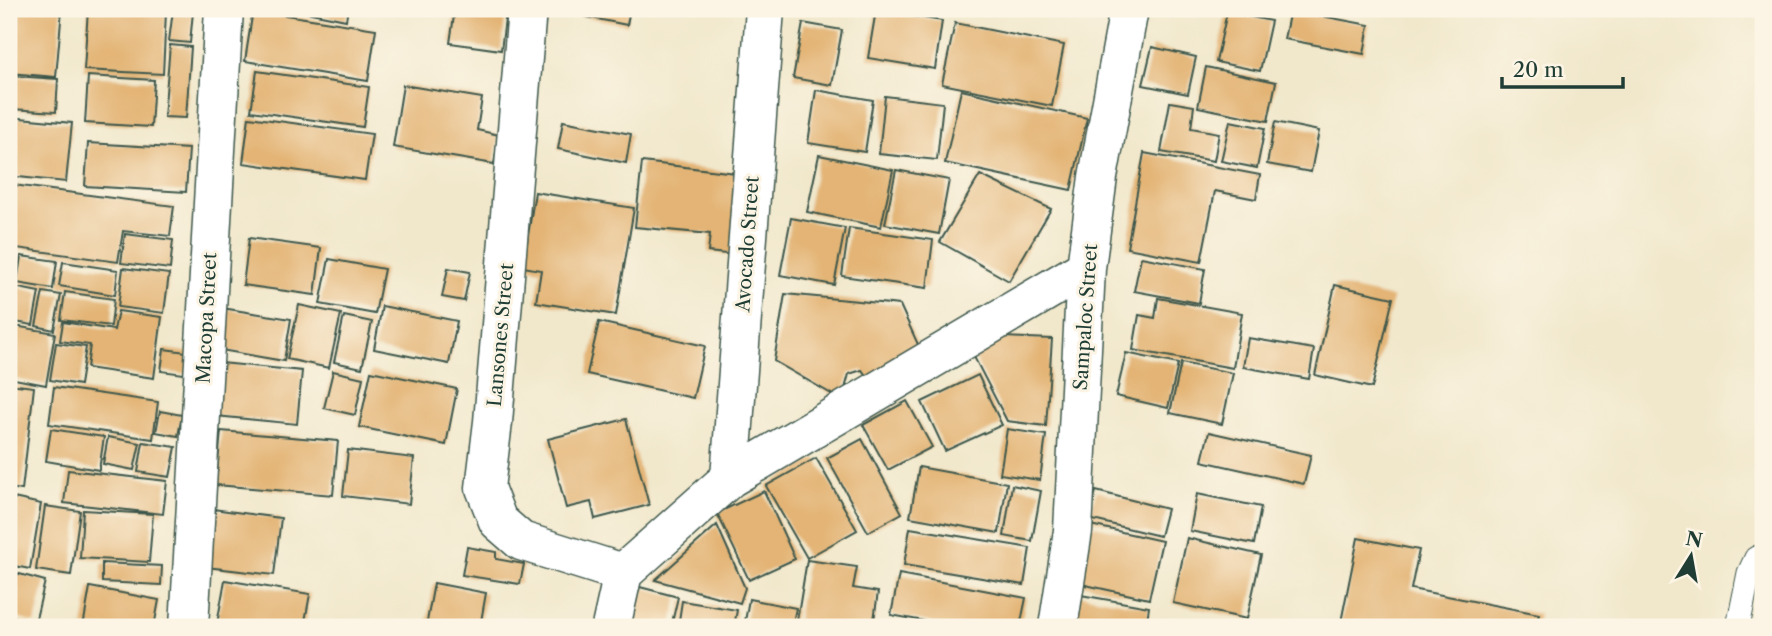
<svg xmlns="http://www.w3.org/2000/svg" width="1772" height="636" font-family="'Libre Caslon Text',serif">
<rect width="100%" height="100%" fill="#fcf5e5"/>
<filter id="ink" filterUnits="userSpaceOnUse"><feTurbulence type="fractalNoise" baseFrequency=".0143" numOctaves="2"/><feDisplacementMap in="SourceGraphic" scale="14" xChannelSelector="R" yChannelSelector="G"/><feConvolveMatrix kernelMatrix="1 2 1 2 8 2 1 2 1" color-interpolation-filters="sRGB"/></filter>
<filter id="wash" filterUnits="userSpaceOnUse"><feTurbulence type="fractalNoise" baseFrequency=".00686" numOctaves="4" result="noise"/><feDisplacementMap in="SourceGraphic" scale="28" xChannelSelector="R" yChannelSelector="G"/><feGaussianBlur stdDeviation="1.57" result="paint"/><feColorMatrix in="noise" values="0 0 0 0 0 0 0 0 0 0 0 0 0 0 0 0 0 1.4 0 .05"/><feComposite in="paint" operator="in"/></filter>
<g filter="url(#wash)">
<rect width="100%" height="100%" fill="#f1e8cc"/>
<g id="blocks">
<path fill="#e3b475" d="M9,9h53l-6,68 -47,-4z
M88,9l78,3 -3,62 -79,-4z
M291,9h57l-2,11z
M455,9h25l26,3 -5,38 -51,-7z
M557,9h73l-3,16 -70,-14z
M1072,9h26l-1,6z
M173,10l20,2 -3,31 -21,-2z
M253,10l123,19 -8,52 -123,-20z
M876,10l66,11 -7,48 -67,-11z
M1290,10l79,15 -5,29 -80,-15z
M1227,12l44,9 -11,50 -44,-9z
M803,23l39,7 -10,55 -39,-7z
M955,23l109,22 -12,61 -110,-22z
M170,45l21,2 -5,71 -22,-1z
M1152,47l44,10 -8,37 -45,-9z
M1206,67l70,15 -8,39 -70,-14z
M257,71l112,16 -6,40 -112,-16z
M14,76l44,3 -2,33 -44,-3z
M88,76l66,4 -3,47 -66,-4z
M403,85l79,13 -5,32 22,5 -5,29 -101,-17z
M816,90l57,10 -8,52 -57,-9z
M961,90l126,28 -16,72 -126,-27z
M885,96l58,7 -6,57 -58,-6z
M1170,102l24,4 -3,22 28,5 -5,28 -53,-9z
M9,117l63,6 -6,59 -57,-6z
M249,117l123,17 -7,46 -122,-17z
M563,121l68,13 -5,29 -68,-14z
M1230,121l35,7 -8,40 -36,-7z
M1275,122l44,9 -8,41 -44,-8z
M88,143l101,6 -3,43 -101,-6z
M1144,153l116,22 -4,24 -41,-8 -14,71 -74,-14z
M819,155l74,15 -12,57 -74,-15z
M642,162l102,12 -9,81 -27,-3 2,-18 -75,-7z
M896,170l53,10 -10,54 -54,-10z
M980,175l71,34 -42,72 -69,-39z
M13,185l161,21 -4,30 -47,-5 -5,31 -109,-15v-33z
M535,192l99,16 -18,107 -80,-13 5,-32 -18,-3z
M791,218l54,10 -11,57 -54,-10z
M849,228l84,12 -6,48 -85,-12z
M125,234l48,6 -3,29 -49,-6z
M249,238l72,10 -6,47 -72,-10z
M21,256l36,5 -4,28 -36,-6z
M1141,257l64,12 -6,34 -65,-12z
M329,259l55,10 -9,45 -55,-10z
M9,260l5,1 -4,22h-1z
M63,262l55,8 -3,25 -56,-9z
M123,268l46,6 -5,39 -46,-6z
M448,268l22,4 -6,29 -22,-4z
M1335,285l58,13 -21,90 -57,-13z
M9,286l30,6 -6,33 -24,-4z
M43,292l18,3 -7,35 -18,-4z
M65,292l49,7 -3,27 -50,-6z
M785,294l115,11 21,46 -51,30 -8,-11 -13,4 -7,26 -68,-39z
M1158,298l84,15 -9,55 -100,-18 6,-35 16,3z
M299,305l42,9 -12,54 -42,-9z
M382,306l75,15 -8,43 -75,-15z
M222,308l69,11 -7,42 -69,-12z
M118,311l44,6 -8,61 -67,-10 3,-23 -30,-4 3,-19 51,8z
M344,316l28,6 -10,46 -28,-6z
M599,322l106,24 -12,52 -106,-24z
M9,325l46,8 -9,52 -37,-7z
M1003,337l49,2 -6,87 -39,-5 -34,-66z
M1248,338l66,11 -5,30 -66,-12z
M56,343l30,4 -6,38 -30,-5z
M164,349l30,4 -3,22 -30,-4z
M1126,353l52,11 -10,44 -52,-12z
M211,362l91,9 -5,53 -91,-9z
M1181,363l52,10 -11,51 -52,-11z
M333,371l30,7 -8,37 -31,-7z
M371,371l86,18 -11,56 -87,-18z
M978,375l24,50 -57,26 -23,-49z
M9,384l25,3 -12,103 -13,-2z
M54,387l104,15 -5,37 -104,-15z
M907,401l25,46 -44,23 -25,-45z
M160,411l22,4 -4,21 -22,-4z
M626,419l23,86 -54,14 -4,-17 -25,6 -18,-69z
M51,429l53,8 -5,33 -53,-9z
M1007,429l39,6 -6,45 -40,-6z
M221,431l117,10 -5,54 -117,-10z
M1209,432l102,23 -7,29 -102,-23z
M108,437l32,6 -6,27 -31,-6z
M862,439l40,74 -34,19 -41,-74z
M143,442l33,5 -6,30 -32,-5z
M348,450l66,8 -5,46 -66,-8z
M816,458l41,72 -50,28 -41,-72z
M919,467l88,16 -8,50 -89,-16z
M68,470l99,11 -4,33 -99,-11z
M1012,485l29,6 -9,50 -28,-5z
M764,491l31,68 -46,21 -32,-67z
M1096,491l71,18 -7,27 -71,-17z
M1197,494l64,13 -7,37 -64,-13z
M9,497l32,7 -11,65 -21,-4z
M45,506l35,5 -9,64 -35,-5z
M205,508l76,10 -7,57 -76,-9z
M83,510l70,4 -4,48 -69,-4z
M1086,524l76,17 -13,58 -77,-17z
M717,525l28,63 -5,15 -85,-23z
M910,528l120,20 -6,37 -120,-20z
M1187,538l74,17 -14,64 -74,-16z
M1358,538l61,12 -8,39 128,25 -3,13h-196z
M467,547l29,5v7l28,5 -4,20 -58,-9z
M807,560l50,7 -4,21 25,4 -5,35h-77z
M102,563l60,3 -1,19 -59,-3z
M12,572l33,9 -10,42 -26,-7v-33z
M899,574l127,24 -6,29h-64l-65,-12z
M225,580l85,14 -6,33h-66l-21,-3z
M434,583l52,10 -6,34h-54z
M636,586l42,11 -7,30h-46z
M90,587l69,13 -5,27h-71z
M1075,594l74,13 -3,20h-77z
M749,599l47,9 -4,19h-48z
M682,601l55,9 -3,17h-56z
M9,620l21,4 -1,3h-20z"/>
</g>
</g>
<g filter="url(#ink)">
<use href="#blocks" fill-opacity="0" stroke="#3e574b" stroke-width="2"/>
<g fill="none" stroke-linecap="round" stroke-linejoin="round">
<g stroke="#3e574b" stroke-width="25">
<path id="lane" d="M1738,627l11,-54 7,-15 7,-3"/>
</g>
<g stroke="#3e574b" stroke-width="41">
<path id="street" d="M527,9l-34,413 -8,66 13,33 23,20 102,32
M730,478l35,-469
M189,627l35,-618
M611,627l12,-54 107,-95 356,-210
M1058,627l15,-96 13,-263 12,-91 31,-168"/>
</g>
<use href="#lane" stroke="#fff" stroke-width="23"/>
<use href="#street" stroke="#fff" stroke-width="38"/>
</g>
</g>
<g text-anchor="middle" stroke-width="6" stroke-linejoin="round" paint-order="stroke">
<g font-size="19" fill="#1f3d34" stroke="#fcf5e5">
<text transform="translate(747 244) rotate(-86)" y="7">Avocado Street</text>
<text transform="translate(1085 317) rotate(-86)" y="7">Sampaloc Street</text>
<text transform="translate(206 318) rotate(-87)" y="7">Macopa Street</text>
<text transform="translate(500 335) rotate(-85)" y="7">Lansones Street</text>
</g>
</g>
<rect width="1772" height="636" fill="none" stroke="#fcf5e5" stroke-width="35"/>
<g transform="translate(1691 556) rotate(11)" stroke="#fcf5e5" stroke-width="5" paint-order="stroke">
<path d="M0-5L12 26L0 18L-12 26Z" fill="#1f3d34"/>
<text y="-10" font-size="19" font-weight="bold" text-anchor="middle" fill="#1f3d34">N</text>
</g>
<path d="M1502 77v10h121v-10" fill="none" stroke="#1f3d34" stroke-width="3.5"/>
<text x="1513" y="77" font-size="21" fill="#1f3d34" stroke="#fcf5e5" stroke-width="5" paint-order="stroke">20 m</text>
</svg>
